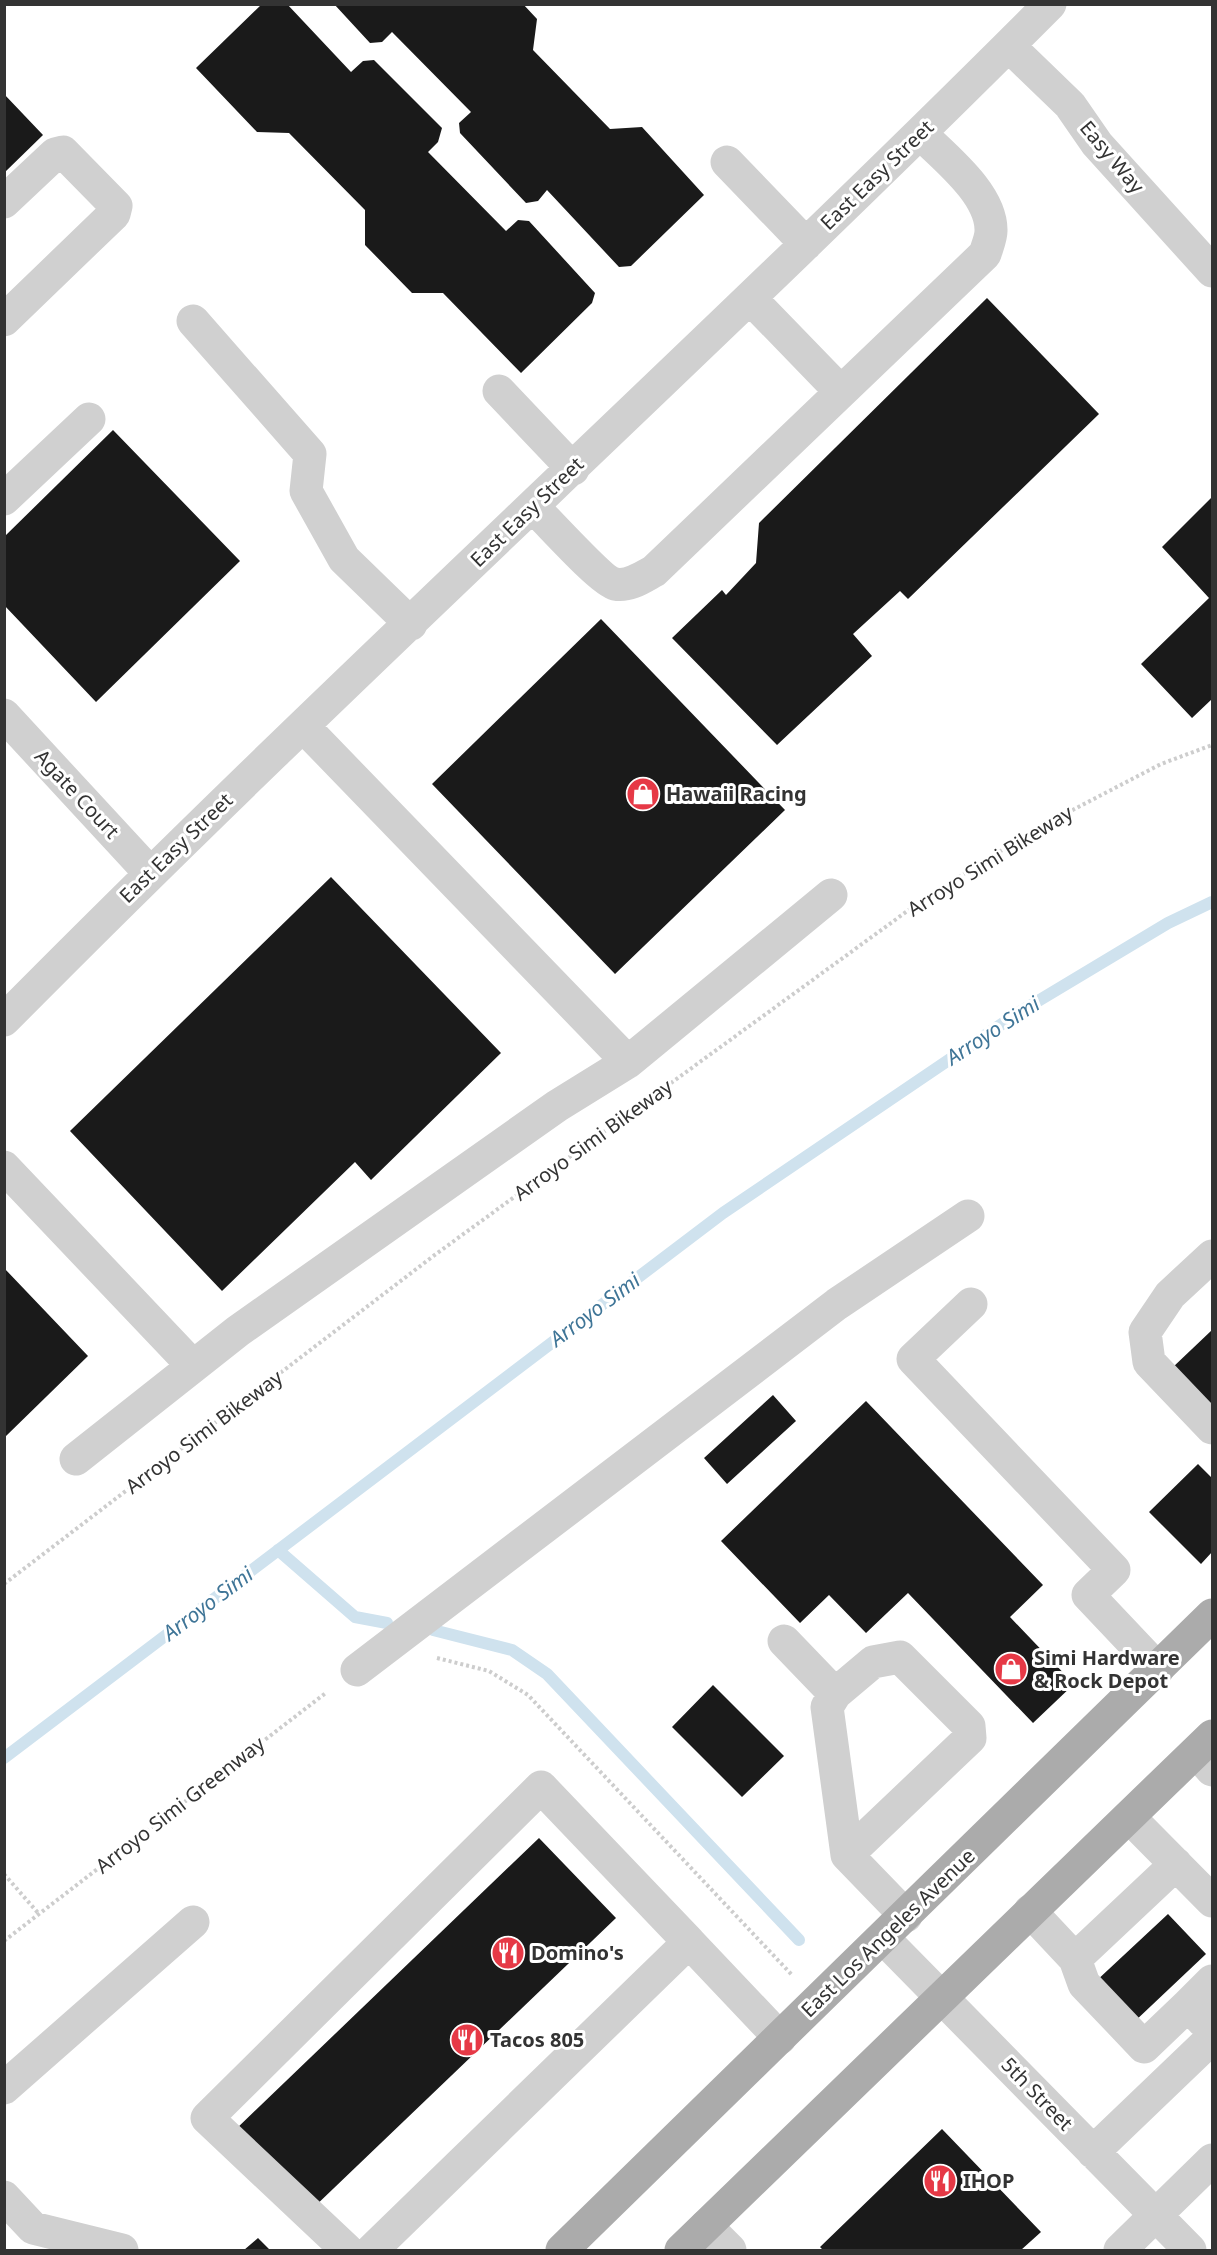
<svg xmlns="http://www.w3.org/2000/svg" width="1217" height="2255" font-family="'Noto Sans',sans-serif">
<rect width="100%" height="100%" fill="#fff"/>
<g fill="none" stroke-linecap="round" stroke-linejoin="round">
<path stroke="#cfe2ee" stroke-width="12" d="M278,1550l77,67 32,6
M433,1630l79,20 35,24 252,266
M4,1758l719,-545 295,-200 150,-90 44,-21"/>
</g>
<path fill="#1a1a1a" d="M262,4h25l64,68 12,-11 11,-1 68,68 -4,14 -10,10 78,79 12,-11 11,1 66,72 -3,10 -71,70 -78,-80h-31l-47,-48v-35l-76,-77 -32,-1 -61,-64z
M334,4h189l14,15 -4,31 77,79 32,-2 62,68 -73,71 -12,1 -72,-77 -9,11 -12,2 -66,-70 -1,-10 12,-11 -79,-80 -10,10 -12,1z
M4,94l39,41 -39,38z
M987,298l112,116 -191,185 -8,-8 -47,43 19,22 -95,89 -105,-107 50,-48 4,5 30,-32 3,-40z
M113,430l127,131 -144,141 -92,-97v-68z
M1212,497v202l-20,19 -51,-54 68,-66 -47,-51z
M601,619l184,191 -170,164 -183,-190z
M331,877l170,176 -130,127 -16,-18 -133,129 -152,-160z
M5,1269l83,87 -83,81z
M1212,1330v82l-40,-44z
M773,1395l23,26 -69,63 -23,-26z
M866,1401l177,184 -33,32 64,67 -41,39 -125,-130 -42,40 -37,-38 -29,28 -79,-82z
M1198,1464l14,14v74l-11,12 -52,-52z
M713,1685l71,71 -42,41 -70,-70z
M539,1838l77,80 -306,293 -76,-80z
M1168,1914l38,40 -73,69 -39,-40z
M942,2129l99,103 -20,18h-198l-3,-3z
M258,2238l12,12h-26z"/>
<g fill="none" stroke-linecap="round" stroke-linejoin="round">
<path stroke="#cdcdcd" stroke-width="4" stroke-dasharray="3 3" stroke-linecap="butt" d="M4,1584l432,-330 492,-358 110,-68 123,-64 51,-19
M437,1658l52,13 39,24 264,280
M4,1874l35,40
M4,1941l323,-249"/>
<path stroke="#d0d0d0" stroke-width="33" d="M1009,46l61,59 27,39 115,127
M727,162l79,82
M4,202l51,-48 8,-2 53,54 -2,8 -110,106
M750,298l91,94
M193,321l117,133 -4,37 38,68 67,65
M499,391l74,78
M4,499l85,-80
M533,507c14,13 68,74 82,77 14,3 28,-7 39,-13l331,-317c2,-7 6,-16 6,-23 1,-37 -47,-74 -71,-98
M4,715l146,158
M303,726l325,336 203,-167
M4,1020c342,-346 703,-672 1046,-1016
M4,1167l189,199
M1212,1256l-42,39 -25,37 4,30 63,66
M971,1304l-58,55 201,211 -26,25 70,74
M76,1459l162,-128 319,-225 71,-44
M784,1641l51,53
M357,1670l480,-366 131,-88
M1196,1752l16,18
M1129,1817l83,84
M847,1855l123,-117 -1,-12 -69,-69 -27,5 -38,32 -8,13 20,148 59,61
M1030,1911l45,48 9,25 60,63 44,-42
M883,1938l307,312
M689,1942l91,96
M1075,1959l101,-95
M1203,2021l-15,-16 24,-24
M4,2088l189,-166
M1093,2152l119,-114
M4,2197l29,31 89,22
M706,2226l24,24
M347,2250l-140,-132 334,-331 148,155 -317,308
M1120,2250l92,-90"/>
<path stroke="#ababab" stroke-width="33" d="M562,2250l650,-635
M681,2250l531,-514"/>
</g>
<defs>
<g id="shop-disc" transform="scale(1.725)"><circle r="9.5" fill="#e63946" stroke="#fff"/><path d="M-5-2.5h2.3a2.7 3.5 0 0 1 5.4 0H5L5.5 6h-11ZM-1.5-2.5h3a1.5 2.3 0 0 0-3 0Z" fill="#fff"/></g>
<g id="restaurant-disc" transform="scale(1.725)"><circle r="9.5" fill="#e63946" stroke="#fff"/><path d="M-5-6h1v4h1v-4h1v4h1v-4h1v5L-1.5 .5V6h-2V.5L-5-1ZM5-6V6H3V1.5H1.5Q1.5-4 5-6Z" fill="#fff"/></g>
</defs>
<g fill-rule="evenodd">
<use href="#shop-disc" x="643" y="794"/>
<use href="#shop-disc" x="1011" y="1669"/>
<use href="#restaurant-disc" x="508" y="1953"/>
<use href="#restaurant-disc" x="467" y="2040"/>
<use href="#restaurant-disc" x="940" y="2181"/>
</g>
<g text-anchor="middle" stroke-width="6" stroke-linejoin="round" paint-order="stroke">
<g font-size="20" fill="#333" stroke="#fff">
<text transform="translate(1112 157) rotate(50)" y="7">Easy Way</text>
<text transform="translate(877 175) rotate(-44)" y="7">East Easy Street</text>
<text transform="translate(527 512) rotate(-44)" y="7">East Easy Street</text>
<text transform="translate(77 794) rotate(47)" y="7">Agate Court</text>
<text transform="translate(176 848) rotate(-44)" y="7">East Easy Street</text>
<text transform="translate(990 861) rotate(-32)" y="7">Arroyo Simi Bikeway</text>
<text transform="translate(593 1140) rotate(-36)" y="7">Arroyo Simi Bikeway</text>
<text transform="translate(204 1432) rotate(-37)" y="7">Arroyo Simi Bikeway</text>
<text transform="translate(180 1805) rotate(-38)" y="7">Arroyo Simi Greenway</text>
<text transform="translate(888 1933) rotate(-44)" y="7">East Los Angeles Avenue</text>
<text transform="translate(1037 2094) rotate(46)" y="7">5th Street</text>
</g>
<g font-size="20" font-weight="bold" fill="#333" stroke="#fff" text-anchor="start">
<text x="666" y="801">Hawaii Racing</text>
<text x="1034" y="1665">Simi Hardware<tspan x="1034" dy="23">&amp; Rock Depot</tspan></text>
<text x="531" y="1960">Domino's</text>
<text x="490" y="2047">Tacos 805</text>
<text x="963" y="2188">IHOP</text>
</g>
<g font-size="21" font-style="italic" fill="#3f7597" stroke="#fff">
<text transform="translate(993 1031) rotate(-33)" y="7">Arroyo Simi</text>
<text transform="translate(595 1310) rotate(-37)" y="7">Arroyo Simi</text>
<text transform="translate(208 1604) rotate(-37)" y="7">Arroyo Simi</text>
</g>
</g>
<rect width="1217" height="2255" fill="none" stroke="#333333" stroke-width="12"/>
</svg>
